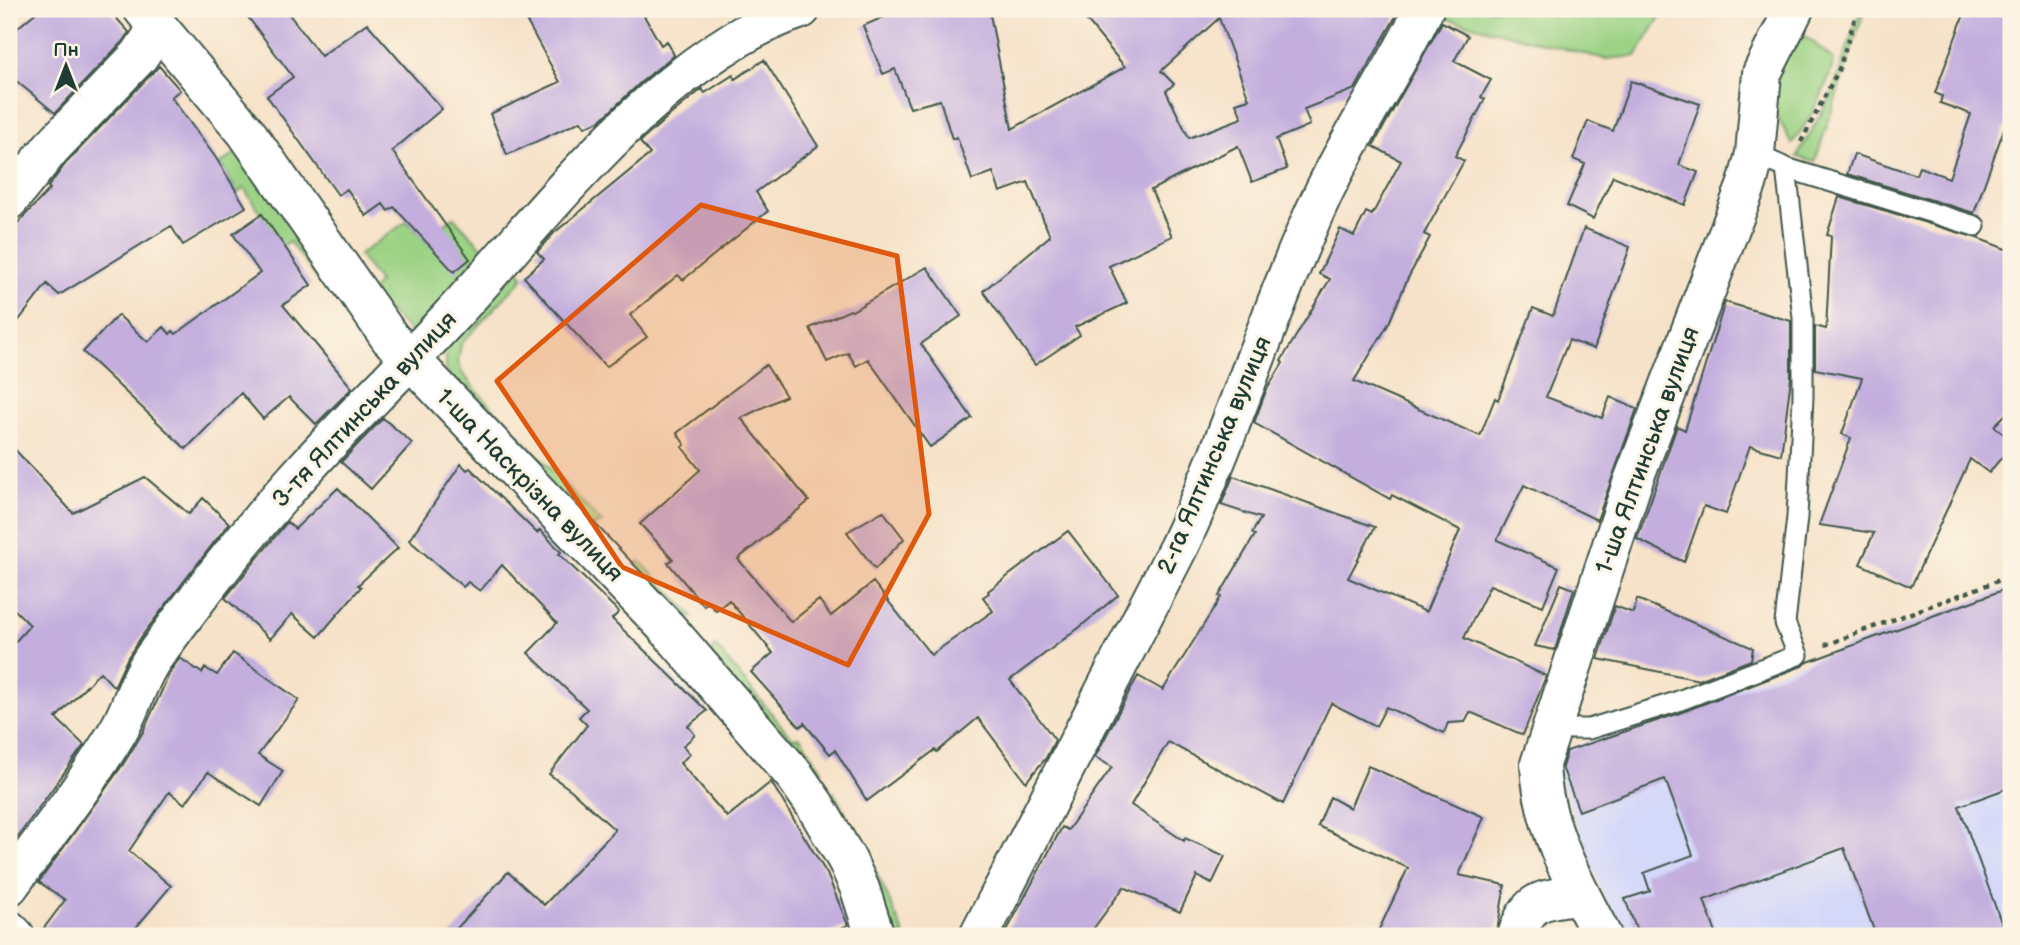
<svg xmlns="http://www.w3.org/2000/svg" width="2020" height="945" font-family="'Balsamiq Sans',sans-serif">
<rect width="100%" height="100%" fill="#fcf5e5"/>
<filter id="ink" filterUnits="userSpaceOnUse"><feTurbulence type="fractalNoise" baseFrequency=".0143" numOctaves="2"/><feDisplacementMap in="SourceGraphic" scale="14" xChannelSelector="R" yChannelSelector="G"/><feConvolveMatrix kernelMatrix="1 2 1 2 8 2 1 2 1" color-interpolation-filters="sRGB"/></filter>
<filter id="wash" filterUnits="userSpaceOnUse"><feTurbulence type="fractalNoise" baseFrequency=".00686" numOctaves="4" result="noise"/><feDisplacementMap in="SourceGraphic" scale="28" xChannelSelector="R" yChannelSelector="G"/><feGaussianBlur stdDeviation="1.57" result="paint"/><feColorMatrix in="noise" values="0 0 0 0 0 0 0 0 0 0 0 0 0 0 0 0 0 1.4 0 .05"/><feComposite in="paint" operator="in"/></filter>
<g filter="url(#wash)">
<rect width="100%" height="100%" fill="#f6e2c8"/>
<path fill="#d4d8f9" d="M2011,586v350h-393l-67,-181z"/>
<path fill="#9bd284" stroke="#5d885c" stroke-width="2" d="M1432,9h230l-2,8 -24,39 -31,3 -176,-45z
M1859,13l4,2 -48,147 -18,-5 34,-61z
M1806,36l28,24c-8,32 -23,57 -42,84l-22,-41 10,-48z
M242,149l87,122 -11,9 -28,-38 -8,4 -38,-58 -6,5 -18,-29z
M453,217l33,34 -72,84 -45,-41 10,-12 -20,-27 48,-34 20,21z
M515,266l9,11 -63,67 -3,17 4,12 15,18 125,132 -13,4 -124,-128 -19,-30v-23z
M640,561l53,55 -16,6 -48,-51z
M715,646l77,92 8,-1 22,33 -11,4 -101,-117z
M834,792l47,90 24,54h-17l-61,-136z"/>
<g id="blocks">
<path fill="#c3aede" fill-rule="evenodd" d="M40,9h68l21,23 -7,10 -67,71 -46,-38v-40z
M242,9h43l36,47 46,-33 75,86 -50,42 78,108 -16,13 -60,-65 -6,4 -5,-7 -17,12 -19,-27 -9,6 -71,-99 26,-19z
M520,9h120l21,36 6,-4 7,14 -34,28 -39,37 -16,7 -4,-6 -74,34 -17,-41 70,-32z
M902,9h87l23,120 113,-62 -48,-58h323l-45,80 -51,20 6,16 -34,14 11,30 -35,13 -14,-36 -87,44 21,46 -63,30 18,37 -52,24 5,8 -45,30 -52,-74 67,-55 -22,-54 -28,10 -7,-20 -21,8 -15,-43 -5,2 -12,-39 -30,8 -15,-39 -12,5 -20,-48zM1219,18l30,81 -13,4 6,15 -53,20 -23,-47 8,-7 -13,-13z
M1966,9h45v120l-6,-3 -31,87 -127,-39 7,-20 62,21 3,-8 30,11 22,-64 -31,-11 2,-7 -7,-3z
M1442,22l26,14 -14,25 37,19 -10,17 4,2 -30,57 9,5 -40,73 6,3 -23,43 -18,43 -35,58 126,55 15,-38 3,2 35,-92 20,8 31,-88 46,19 -36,102 -25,-9 -23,57 56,21 8,-21 27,12 -40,111 -73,-35 -27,55 62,27 -16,39 -53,-21 -26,53 82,38 -23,59 -53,-23 -5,10 -17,1 -4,10 -58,-26 -10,19 -45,-23 -48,101 -115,-62 -37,63 53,36 1,-3 40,18 -13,28 -15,-8 -17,36 -56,-25 -36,49h-84l58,-109 6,3 44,-63 -17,-10 35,-67 8,-14 25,14 58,-93 -2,-1 36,-61 -3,-2 9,-15 -40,-13 12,-29 142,51 -27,51 78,34 34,-82 -68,-35 -2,4 -136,-76 12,-32 17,-28 -2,-2 49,-82 -11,-5 21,-45 14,7 12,-24 6,3 29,-54 -28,-15z
M764,60l54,86 -62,46 12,19 -85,69 -5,-5 -48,40 17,22 -41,30 -82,-90 20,-18 -7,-7 17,-19 96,-79 -10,-12 30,-27 32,-26 3,4 28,-18 2,4z
M159,66l21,24 -9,7 45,61 30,49 -63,38 -12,-19 -112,69 -12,-11 -38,49v-101l41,-43 -2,-2 19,-25z
M1631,81l69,23 -21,61 19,7 -13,33 -72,-29 -20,43 -26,-13 18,-42 -12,-5 15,-38 25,10z
M1839,197l138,41 34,13v158l-17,17 17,14v6l-22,27 -19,-14 -59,128 -51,-23 14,-31 -55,-8 32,-87 -9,-4 20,-56 -47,-9v-43l11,3 5,-93 -4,-1z
M262,214l49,71 -28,20 69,83 -36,36 -27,-27 -26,22 -22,-26 -55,56 -103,-97 35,-37 30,27 16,-15 6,7 3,-3 3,3 84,-61 -27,-39z
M927,267l34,49 -40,28 51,74 -42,29 -62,-88 -12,7 -8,-13 -21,9 -17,-34 40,-18 2,1z
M1725,302l66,19v57l-10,77 -31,-9 -24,68 -22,-8 -20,56 -47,-23 40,-113 8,4z
M766,365l20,31 -45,22 68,83 -71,58 53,63 28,-22 12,16 42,-34 58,73 62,-44 -10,-14 6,-4 -1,-2 80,-60 50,64 -38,32 -70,53 45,60 -9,18 -20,24 -48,-64 -41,34 -2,-2 -68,51 -32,-51 -5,4 -26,-31 -4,4 -49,-55 22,-19 -44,-53 -13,11 -8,-9 -4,4 -36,-43 5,-4 -33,-35 60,-54 -18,-23 3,-2 -8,-12z
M383,418l29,25 -41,46 -30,-27z
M9,443l64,70 72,-36 44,37 14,-16 26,25 -85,110 -16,24 -14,30 -14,-15 -44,46 28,27 -75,104v-200l21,-24 -21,-21z
M461,464l6,6 3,-2 67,65 3,-3 21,22 -2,2 60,58 -7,7 95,92 -19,15 7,9 -12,11 7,8 -10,9 47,54 44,-35 56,92 21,51 -24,11h-374l58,-64 36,33 71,-75 -44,-40 -22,-16 38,-49 -8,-8 8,-8 -59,-56 29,-30 -55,-58 -22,26 -12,-9 -5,5 -54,-47z
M338,488l60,60 -40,37 3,2 -43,50 -26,-23 -22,25 -45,-41 62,-76 8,7z
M883,511l21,28 -29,30 -28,-37z
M1561,584l13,5 -19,61 -20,-4z
M2011,587v200l-52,19 47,130h-130l-32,-88 -140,52 13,36h-78l-14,-37 25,-8 -6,-18 49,-18 -28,-76 -86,32 -17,-44 5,-16 110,-37 125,-48 6,-4z
M1637,599l116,49 -2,12 -52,20 -101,-21 17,-53 18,7z
M233,653l66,47 -41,55 25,16 -22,35 -53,-34 -23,32 -16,-12 -40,59 42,35 -42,50h-91l27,-36 -26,-18 85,-119 19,-31 28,-62 9,-12 22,15 3,-5 12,7z
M1368,766l116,51 -25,58 46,10 -9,51h-120l32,-68 -90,-42 12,-29 20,11z"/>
</g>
</g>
<g filter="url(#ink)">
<use href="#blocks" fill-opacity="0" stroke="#3f564a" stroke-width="2"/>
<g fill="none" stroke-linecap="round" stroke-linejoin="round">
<g stroke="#3f564a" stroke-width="23">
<path id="lane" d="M1786,168l189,58
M1554,722l17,7h18l84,-26 125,-48 -13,-32 12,-106 6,-120v-79l-17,-150 -31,-14"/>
</g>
<g stroke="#3f564a" stroke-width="42">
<path id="street" d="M143,9l103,123 144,206 276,289 129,149 20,29 32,55 13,29 15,47
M9,200l42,-52 88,-92 19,-28
M9,886c37,-51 77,-101 109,-155 14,-23 19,-50 35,-73 44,-61 91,-121 141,-177 50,-57 106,-109 157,-165 96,-104 213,-262 350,-307
M9,930l6,6
M979,936l200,-390c53,-113 89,-233 141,-346 30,-66 73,-126 104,-191
M1517,936c12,-40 26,-35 63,-42
M1602,936c-28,-53 -60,-111 -62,-172l93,-283 114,-297 8,-30 7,-81 32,-64"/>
</g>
<path stroke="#3f564a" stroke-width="4.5" stroke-dasharray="5 5" stroke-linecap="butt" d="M1801,142l38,-73 18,-57 -7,-3
M1825,645l186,-69"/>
<use href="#lane" stroke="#fff" stroke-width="19"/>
<use href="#street" stroke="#fff" stroke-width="38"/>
</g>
</g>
<path fill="#de580e" fill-opacity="0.2" stroke="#de580e" stroke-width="5" stroke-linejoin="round" d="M701,205l196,51 32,258 -81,151 -226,-98 -125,-186z"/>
<g text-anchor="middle" stroke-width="6" stroke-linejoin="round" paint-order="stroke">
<g font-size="24" fill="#1f3d34" stroke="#fcf5e5">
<text transform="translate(364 409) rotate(-47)" y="8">3-тя Ялтинська вулиця</text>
<text transform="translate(1647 450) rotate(-70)" y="8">1-ша Ялтинська вулиця</text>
<text transform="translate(1214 455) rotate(-67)" y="8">2-га Ялтинська вулиця</text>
<text transform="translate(530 485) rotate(46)" y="8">1-ша Наскрізна вулиця</text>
</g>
</g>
<rect width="2020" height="945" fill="none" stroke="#fcf5e5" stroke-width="35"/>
<g transform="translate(66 66)" stroke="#fcf5e5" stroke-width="5" paint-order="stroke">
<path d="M0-5L12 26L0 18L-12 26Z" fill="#1f3d34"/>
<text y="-10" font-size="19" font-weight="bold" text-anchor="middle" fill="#1f3d34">Пн</text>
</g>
</svg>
